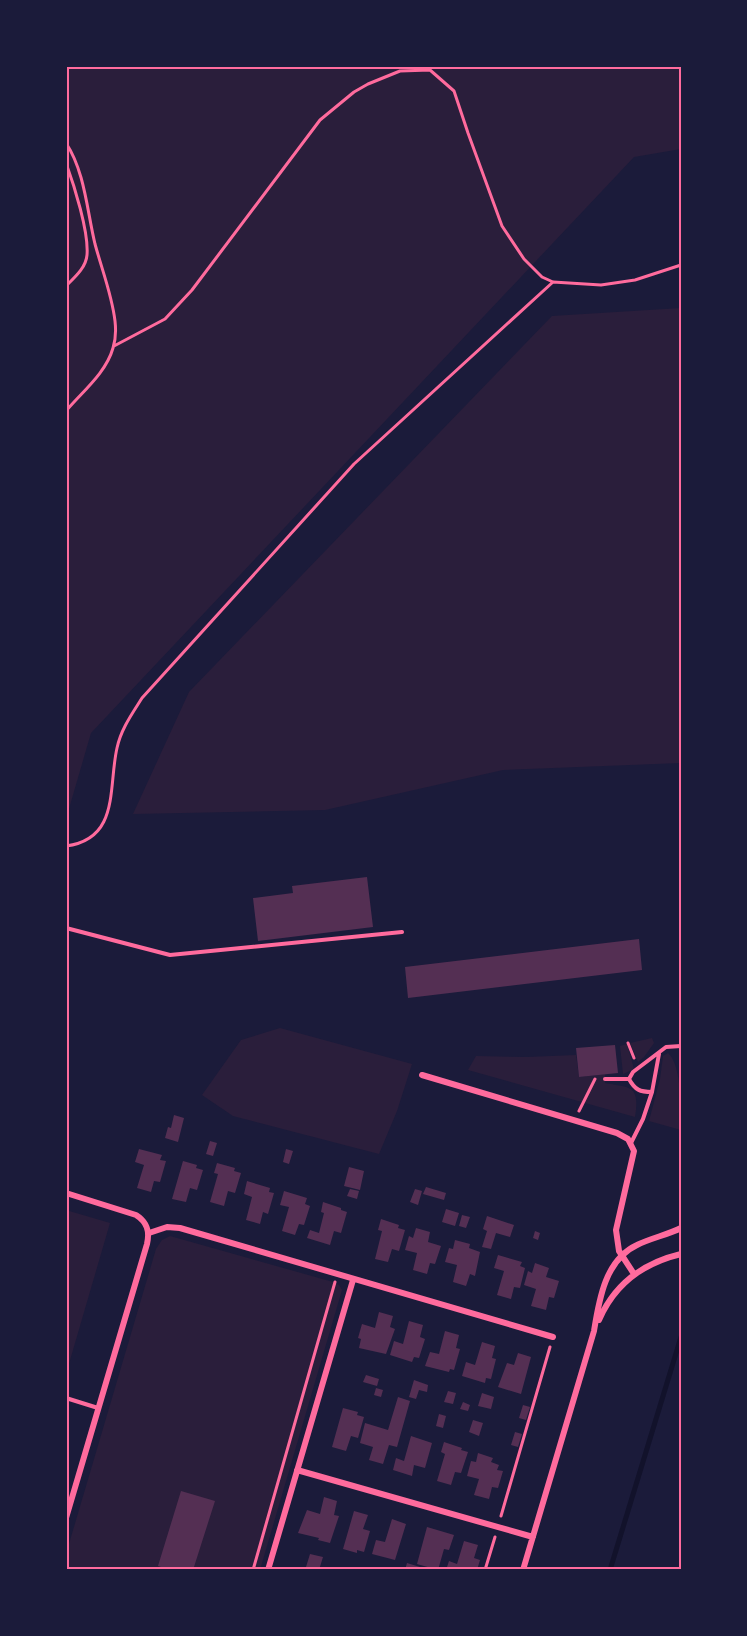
<svg xmlns="http://www.w3.org/2000/svg" width="747" height="1636" font-family="'Titillium Web',sans-serif">
<rect width="100%" height="100%" fill="#1b1b3a"/>
<path fill="#2a1e3b" d="M66,66h615v83l-47,8 -543,576 -25,86z
M681,308v455l-178,7 -178,40 -192,4 56,-122 363,-376z
M280,1028l132,36 -15,47 -18,43 -146,-38 -31,-21 39,-55z
M652,1038l2,5 -10,14 -6,5 -8,-19z
M627,1044l7,25 -11,5 -3,-28z
M668,1053c14,12 13,58 13,77l-32,-9 11,-42 3,-23z
M576,1055l3,22 26,-3v9c26,5 35,2 30,34l-167,-47 8,-14 51,1z
M66,1210l44,13 -44,151z
M170,1236l163,46 6,3 3,5 -82,280h-194v-16l90,-305 6,-9z"/>
<g fill="none" stroke-linecap="round" stroke-linejoin="round">
<path stroke="#12122b" stroke-width="5" d="M610,1570l71,-233"/>
</g>
<path fill="#542f53" d="M367,877l6,50 -115,14 -5,-43 40,-5 -1,-7z
M639,939l3,31 -234,28 -3,-31z
M615,1045l3,28 -39,4 -3,-29z
M174,1115l10,3 -6,24 -13,-4 3,-11 3,1z
M210,1141l7,2 -4,13 -7,-2z
M139,1149l23,6 -2,5 6,1 -6,21 -6,-1 -3,11 -14,-4 7,-23 -9,-3z
M286,1149l7,2 -4,13 -6,-2z
M183,1161l14,4 -1,3 7,2 -6,20 -7,-2 -4,14 -14,-3z
M217,1163l18,5 -1,3 7,2 -6,20 -7,-2 -4,15 -14,-4 8,-28 -4,-1z
M349,1167l15,4 -4,19 -16,-4z
M247,1181l23,7 -1,4 5,1 -6,21 -5,-2 -3,12 -14,-4 6,-23 -8,-3z
M426,1187l20,6 -2,7 -21,-6z
M350,1189l9,2 -2,8 -10,-3z
M415,1189l7,2 -4,14 -8,-3z
M284,1191l23,7 -2,6 5,2 -6,19 -5,-1 -4,11 -13,-4 7,-24 -9,-2z
M323,1202l18,6v2l6,2 -6,21 -7,-2 -4,14 -23,-7 3,-8 9,3 5,-20 -3,-1z
M446,1209l13,4 -4,13 -13,-4z
M462,1215l8,2 -4,11 -7,-2z
M487,1216l27,9 -4,12 -14,-4 -5,16 -9,-2 5,-16 -4,-2z
M381,1219l18,6 -1,3 7,2 -6,21 -7,-2 -4,13 -13,-3 7,-28 -4,-1z
M416,1228l14,4 -2,10 13,4 -6,18 -5,-1 -3,11 -14,-4 4,-17 -12,-3 4,-14 4,2z
M535,1231l5,2 -2,7 -5,-2z
M455,1240l15,4 -1,4 11,4 -5,24 -5,-2 -4,12 -13,-4 4,-17 -12,-3 4,-14 4,1z
M498,1255l24,7 -2,4 5,2 -5,20 -6,-1 -3,12 -14,-4 7,-24 -10,-3z
M535,1263l14,5 -3,9 13,4 -5,17 -5,-1 -3,13 -15,-4 5,-17 -12,-4 4,-14 4,2z
M379,1312l14,4 -3,11 5,2 -9,25 -27,-6 2,-9 -3,-1 4,-14 13,4z
M409,1321l14,4 -3,12 5,2 -6,19 -5,-1 -2,5 -22,-7 4,-14 9,3z
M445,1331l14,4 -3,13 4,1 -6,21 -4,-1 -1,3 -24,-6 5,-14 9,2z
M482,1342l13,4 -3,12 4,1 -5,20 -5,-1 -1,5 -23,-7 4,-14 9,3z
M518,1353l13,4 -10,37 -23,-7 9,-24 7,2z
M366,1375l13,4 -2,7 -14,-4z
M414,1380l14,5 -1,7 -8,-2 -3,9 -7,-2z
M376,1388l7,2 -2,7 -7,-2z
M448,1391l8,2 -3,11 -9,-2z
M482,1393l12,4 -3,12 -13,-3z
M398,1397l12,4 -13,46 -8,-2 -6,19 -14,-4 4,-13 -13,-4 5,-20 23,7z
M463,1402l7,3 -2,6 -8,-2z
M523,1405l7,2 -4,13 -7,-2z
M343,1408l15,4 -1,3 7,2 -6,21 -7,-2 -5,15 -14,-4z
M439,1414l7,2 -3,12 -7,-2z
M473,1420l10,3 -4,13 -10,-4z
M515,1432l7,2 -4,13 -7,-2z
M411,1436l21,7 -7,25 -11,-3 -2,11 -19,-6 3,-12 8,3z
M444,1442l18,6 -1,2 7,2 -7,21 -6,-1 -4,13 -14,-4 8,-27 -4,-2z
M478,1453l15,5 -2,4 8,3 -2,5 6,1 -5,17 -6,-1 -3,12 -15,-4 5,-16 -12,-3 4,-15 5,1z
M181,1491l34,10 -22,69h-23l-12,-4z
M324,1497l13,4 -3,14 5,1 -9,27 -12,-3 1,-2 -21,-5 9,-23 13,4z
M354,1511l14,4 -5,14 7,2 -6,21 -7,-2v3l-14,-4z
M392,1519l14,5 -11,36 -23,-6 4,-14 9,2z
M427,1527l27,8 -5,15 -5,-1 -6,21 -21,-6z
M464,1541l14,4 -4,13 6,2 -3,10h-31l3,-9 8,3z
M310,1554l13,3 -4,13 -13,-3z
M407,1563l13,4 -1,3h-14z"/>
<g fill="none" stroke-linecap="round" stroke-linejoin="round">
<path stroke="#ff6b9d" stroke-width="3" d="M66,143c19,29 21,68 29,101 7,26 17,51 20,77 1,9 1,18 -2,27 -7,25 -31,44 -47,63
M66,163c8,22 23,69 21,92 -1,13 -13,23 -21,31
M114,346l51,-27 27,-29 128,-170 34,-28 14,-8 32,-13 30,-1 24,21 14,42 34,93 22,33 18,18 11,5 48,3 34,-5 46,-15
M66,846c54,-7 42,-59 51,-98 4,-19 15,-34 25,-50l212,-234 199,-182
M628,1043l6,15
M579,1111l16,-32
M501,1516l49,-169
M253,1570l82,-288
M485,1570l10,-33"/>
<path stroke="#ff6b9d" stroke-width="4" d="M66,928l104,27 232,-23
M605,1079h24l4,-7 33,-25 15,-1
M629,1079c6,11 11,13 23,13l7,-38
M631,1143l12,-24 9,-27
M66,1398l32,10"/>
<path stroke="#ff6b9d" stroke-width="6" d="M422,1075l195,58 11,6 6,12 -18,79 3,21 15,23
M66,1193l70,22c11,7 14,16 11,29l-81,274
M149,1233l18,-6 13,1 373,109
M599,1320c16,-37 44,-57 82,-66
M297,1470l236,67
M268,1570l85,-290
M523,1570l71,-239c5,-31 11,-71 43,-86 14,-7 30,-10 44,-17"/>
</g>
<rect width="747" height="1636" fill="none" stroke="#1b1b3a" stroke-width="135"/>
<rect x="68" y="68" width="612" height="1500" fill="none" stroke="#ff6b9d" stroke-width="2"/>
</svg>
